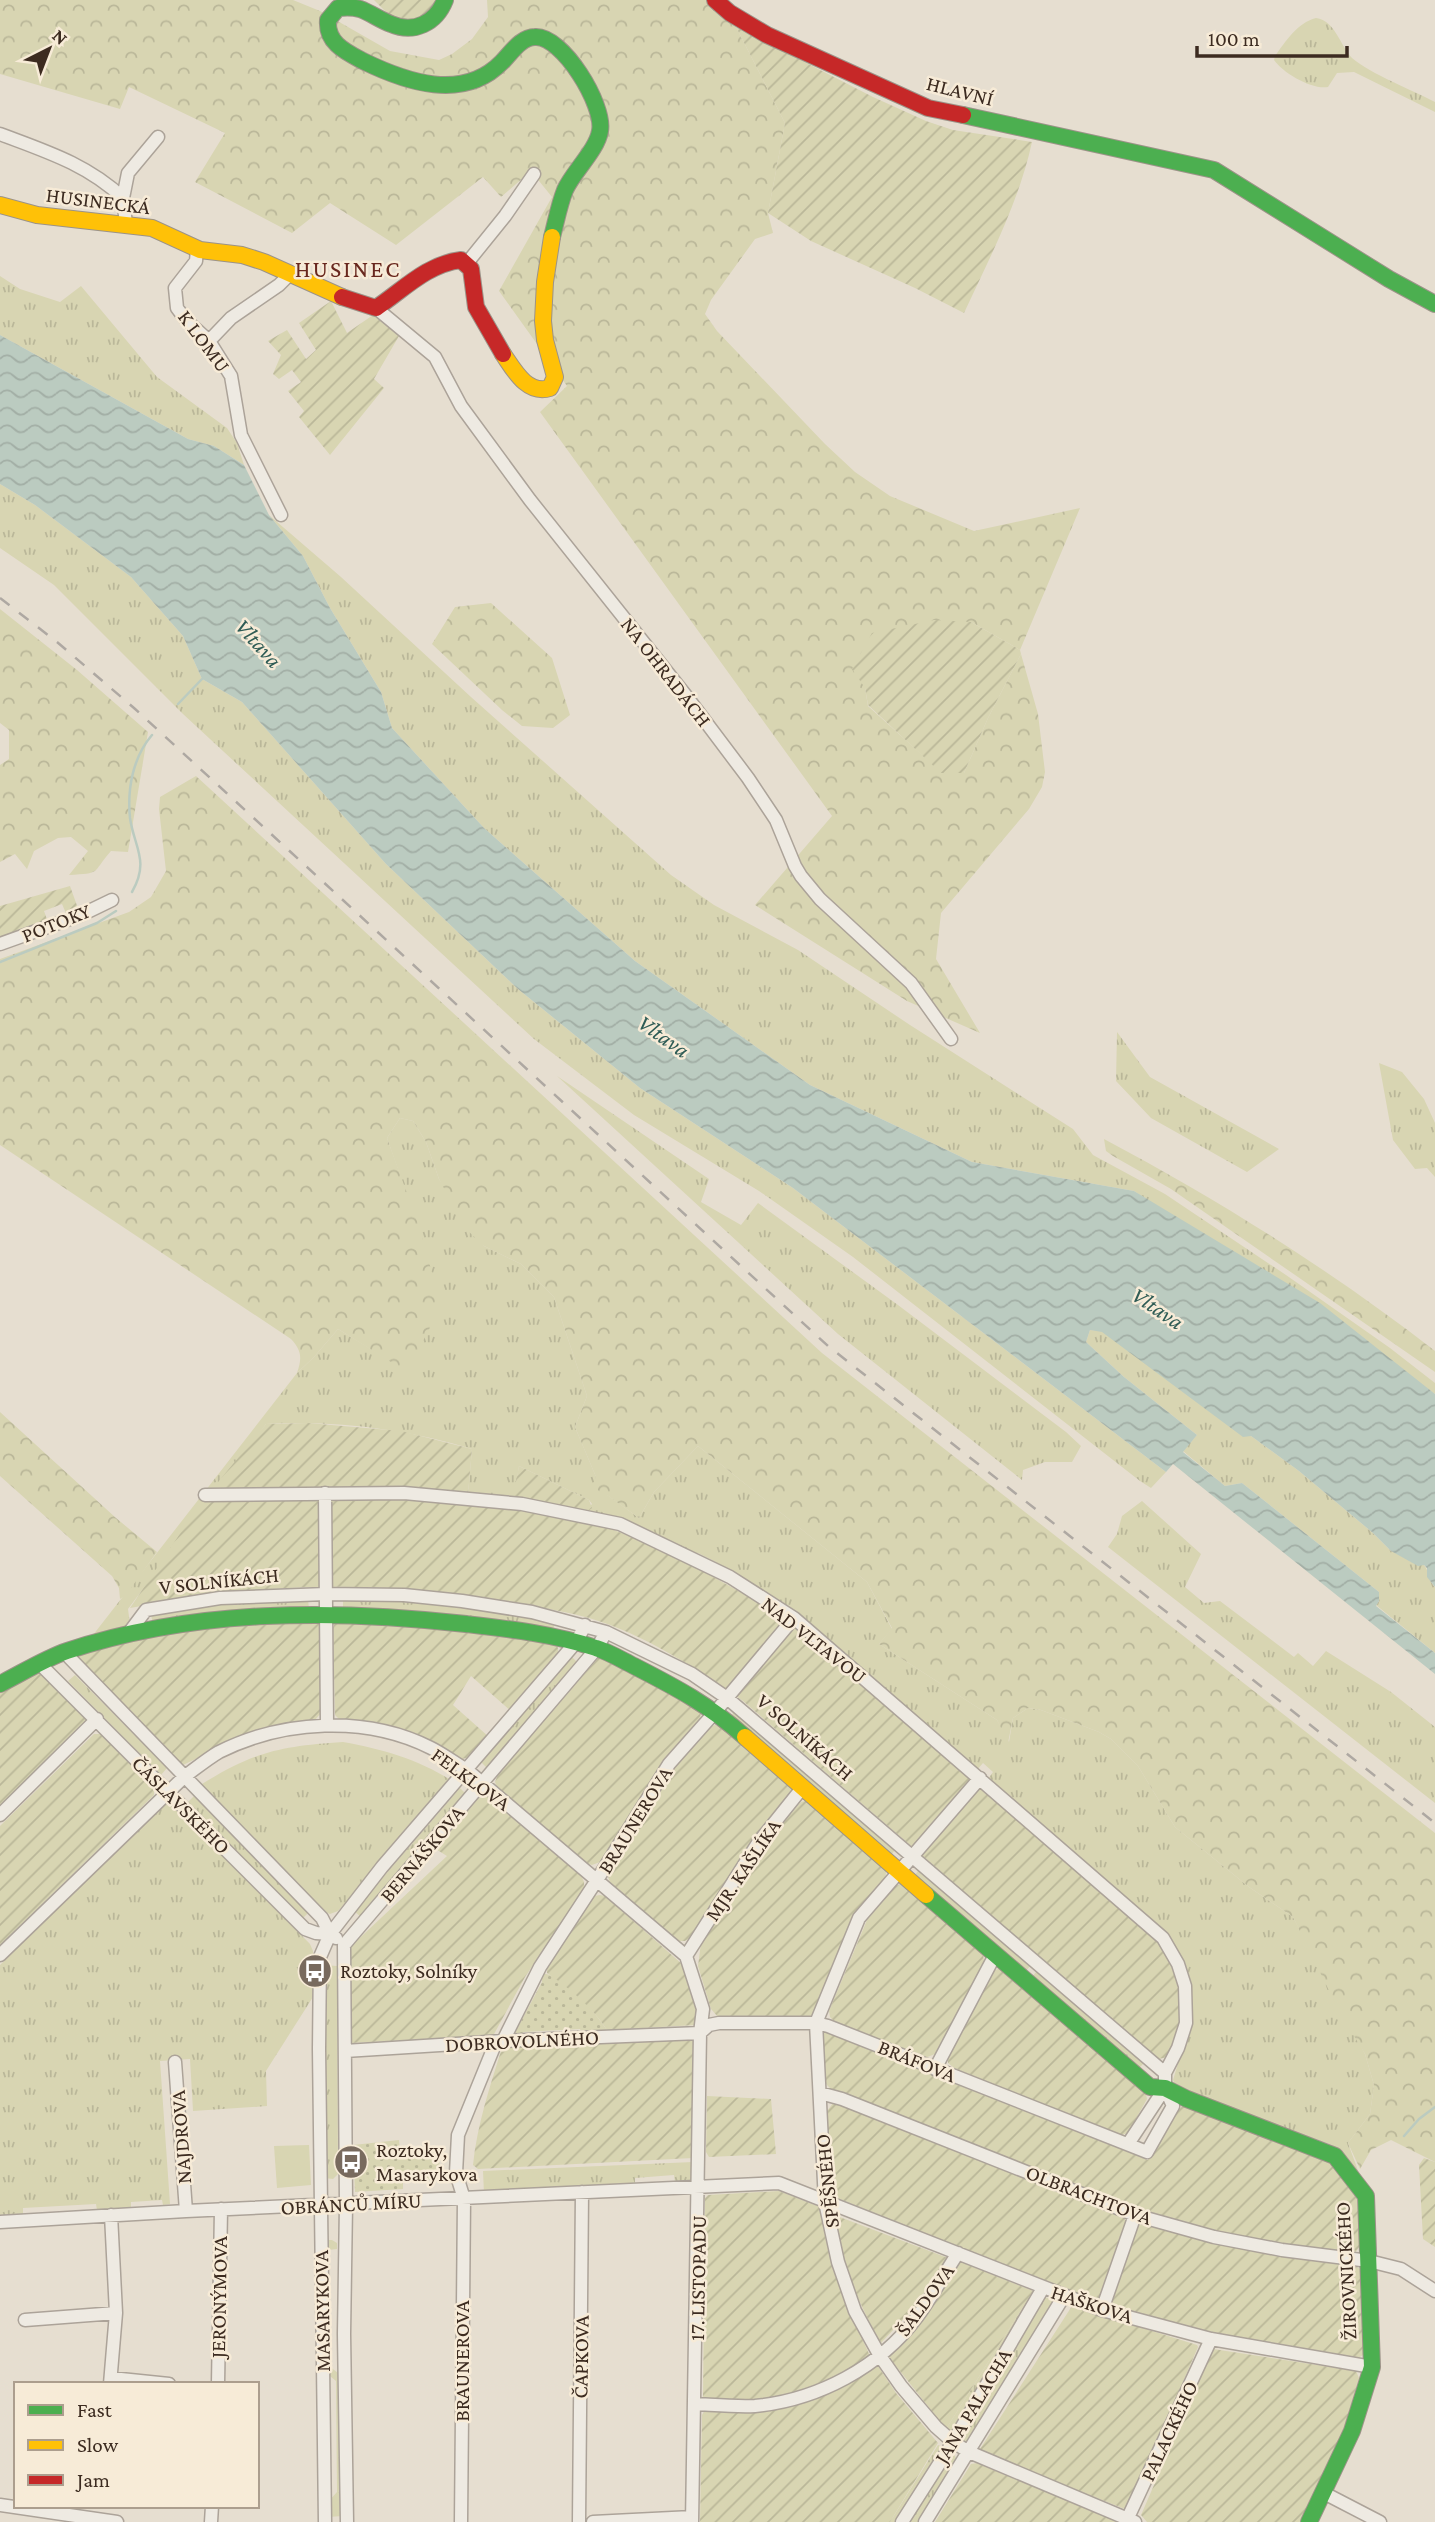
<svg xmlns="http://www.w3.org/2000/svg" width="1435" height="2522" font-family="'Crimson Pro',serif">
<defs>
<pattern id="grass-tufts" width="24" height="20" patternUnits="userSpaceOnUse" patternTransform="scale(1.75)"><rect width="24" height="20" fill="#d8d5b2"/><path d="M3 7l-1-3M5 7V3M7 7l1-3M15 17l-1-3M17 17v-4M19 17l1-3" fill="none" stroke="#bab799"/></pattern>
<pattern id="forest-crowns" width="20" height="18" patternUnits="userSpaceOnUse" patternTransform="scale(1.75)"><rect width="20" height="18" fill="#d8d5b2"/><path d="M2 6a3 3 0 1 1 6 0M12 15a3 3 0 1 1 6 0" fill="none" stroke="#bab799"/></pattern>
<pattern id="park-dots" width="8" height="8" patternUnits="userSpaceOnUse" patternTransform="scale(1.75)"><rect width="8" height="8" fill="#d8d5b2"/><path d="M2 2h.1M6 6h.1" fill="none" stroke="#bab799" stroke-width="1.8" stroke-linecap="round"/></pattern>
<pattern id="garden-furrows" width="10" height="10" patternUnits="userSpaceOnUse" patternTransform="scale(1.75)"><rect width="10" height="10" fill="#d8d5b2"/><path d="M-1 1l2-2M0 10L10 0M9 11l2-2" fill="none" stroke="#bab799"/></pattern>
<pattern id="water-waves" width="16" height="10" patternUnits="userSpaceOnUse" patternTransform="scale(1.75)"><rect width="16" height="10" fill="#bbcbc0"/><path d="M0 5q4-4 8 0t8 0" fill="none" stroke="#a2aea5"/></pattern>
</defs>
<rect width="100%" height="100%" fill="#e6ded0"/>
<path fill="url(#grass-tufts)" d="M1316,18c20,3 24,28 36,40 19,16 60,32 83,44v10l-81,-40 -17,1 -9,14c-16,3 -45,-14 -54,-27l1,-4c11,-15 22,-33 41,-38z
M0,276l20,13 40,13 21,-16 76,91 70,51 10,15 7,22 -30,-19 -26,-7 -188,-104z
M0,484l35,21 96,72 52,59 19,43 40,23 144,162 132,125 122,99 153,100 373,284 -15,16 -11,-7 -287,-224 -94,-66 -125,-76 -100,-76 -351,-325 -129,-129 -54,-37z
M269,515l72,62 130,120 200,178 43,30 84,45 112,75 163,104 20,26 72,39 121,81 104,73 45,35v11l-301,-203 -162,-29 -162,-77 -175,-124 -151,-133 -92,-100 -11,-36 -51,-84 -27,-52z
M1117,1032l33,45 129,72 -32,23 -96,-54 -35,-37z
M1379,1063l23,9 22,27 11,24v54l-8,-9 -12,1 -22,-29z
M557,1076l152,103 -8,23 40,23 17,-22 140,102 168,127 15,14 -9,16h-27l-22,8 -1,10 -184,-146z
M400,1118l13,3 13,21 13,37 45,67 37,18 33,33 33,99 -12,31 27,64 37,27 15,-26 44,-46 169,136 25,47 -13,15 118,76 12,22 4,-24 15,-10 13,2 58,22 12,7 27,27 37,61 74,60 44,30 72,137 9,31 -4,29 -22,29 12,33 -5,-1 -23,-30 -155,-56 -4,-9 6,-20 8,-76 3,-5 -5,-17 -6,-2 -32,-41 -1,-5 -15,-13h-5l-138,-122 5,-7 -10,-9 -6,7 -116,-96 -142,-106 -3,-6 -18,-9 -6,2 -107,-43 7,-8 -3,-4 -70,-34 -5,32 -46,-4 4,-45c-66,-20 -137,-29 -206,-25l-138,185 2,15 -2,4 -35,7 204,-262 17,-16 24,-28 69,42 -6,-193 -14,-40z
M1090,1330l12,1 141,105h8l48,35 74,62 18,18 32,13c7,7 5,17 12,23v66l-59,-48 3,-4v-9l-137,-109 -17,3 -42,-35 14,-16 -73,-58 -38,-35z
M1142,1501l59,53 -16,33 19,16 16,-2 74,56 4,-4 15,13 13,-15 65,41 44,35v76l-327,-256 9,-13 5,-18z
M343,1598c72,4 141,10 212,24l-2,8c-72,-13 -137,-19 -210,-22z
M308,1599l1,10 -156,15 -2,-9 71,-11z
M571,1656l7,7 -91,105 -6,-6z
M75,1675l92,93 -6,7 -93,-94z
M735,1711l161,138 -6,7 -161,-138z
M343,1742c39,7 74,17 108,38l-113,131 -8,3 -7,-3 -124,-125c53,-34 82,-40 144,-44z
M460,1788l6,6 -105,123 -7,-6z
M194,1796l114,117 -6,6 -114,-117z
M168,1804l8,3 134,137 3,7v46l-47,74 1,35 -74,5 -3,-52 -30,2 10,143 -7,1 -1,-5 -31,2v6l-34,2 -1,-6 -73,4v7l-23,1v-251l161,-158z
M920,1868l111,97 -6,7 -110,-97z
M323,1965l14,1 1,208 -5,5 -8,-1z
M1037,1971l107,92 -6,6 -107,-91z
M693,2162l1,20 -19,1 -1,-8 -39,3v7l-151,9 -1,-23z
M327,2240h5l5,3v6l-9,1 2,117 11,8 2,141 -15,1v-15l9,-10 -1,-111 -11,-9z
M1033,2291l14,7 6,-2 3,5 -89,143 -21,-15z
M938,2445l14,5 5,10 -38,62h-29z"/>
<path fill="url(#forest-crowns)" d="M0,0h293l27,11 70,40 49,9 13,-6 20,-15 16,-22 -1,-17h239l10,27 49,96 -17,90 5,20 -18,6 -44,61 -6,14 12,17 108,113 30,28 35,24 84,35 106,-23 -60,142 -49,-28 -106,66 3,18 73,66 23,1 24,-55 33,-64 17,60 7,58 -3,15 -13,22 -88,104 -5,46 44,74 -73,-32 -152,-96 77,-89 -292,-404 27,-26 -68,-95 53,-94 -21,-26 -30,26 -18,-20 -87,68 -66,-42 -38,30 -97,-51 30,-49 -96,-46 -9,22 -120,-35z
M491,603l61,55 18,57 -17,13 -31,-2 -20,-16 -70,-66 23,-37z
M0,609l77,61 71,62 -20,120 -17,-1c-20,23 -9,22 -42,24l19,-24 -17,-14 -13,1 -24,13 -7,18 -12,-15 -15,8v-97l9,-6v-29l-9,-7z
M196,776l626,577 613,480v329l-44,-22 -20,10 -11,19 -12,-26 22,-29 4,-29 -9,-31 -26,-43 -46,-94 -44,-30 -74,-60 -37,-61 -27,-27 -12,-7 -58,-22 -13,-2 -15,10 -5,25 -11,-23 -118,-76 13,-16 -25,-46 -169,-136 -44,46 -15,26 -32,-23h-4l-10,-10 3,-8 -21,-50 12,-31 -33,-99 -33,-33 -37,-18 -18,-17 -27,-50 -13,-37 -13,-21 -13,-3 -13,20 33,91 21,77 -34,66 -69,-43 -24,28 -17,16c5,-15 5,-22 -6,-34l-291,-194v-186l129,-47 22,-15 15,-26 -7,-62 1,-12z
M1104,1139c115,61 228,132 331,212v21l-264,-183 -58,-33 -7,-5z
M0,1412l116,106 41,34 -31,43 -6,4 -1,-11 -7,-12 -112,-100z"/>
<path fill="url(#park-dots)" d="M542,1973c24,3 52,38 65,57l-25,3 -2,-4 -56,3 -7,4 -3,-8 4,-1 24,-45z
M399,2140l1,10 39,-4 1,33 -37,3v7l-48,3 -2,-47z"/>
<path fill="url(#garden-furrows)" d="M374,0h63c-6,14 -14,18 -27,23l-19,-6z
M736,27l137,70 53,24 27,9 79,12c-13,60 -42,115 -68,171l-49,-25 -104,-47 -43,-28 17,-90z
M331,301l16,32 26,-18 26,21 -25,43 10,9 -54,67 -31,-38 5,-6 -16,-20 13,-9 -9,-12 -13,9 -6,-5 8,-19 -13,-14 19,-11 19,29 10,-9 -17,-27z
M934,620l37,2 49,28 1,4 -33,64 -24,55h-23l-73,-68 -3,-17 -13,-19 20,-36z
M70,886l10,28 -12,4 -6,-14 -18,7 5,14 -49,17v-36z
M308,1423l93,8 71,18 -4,45 45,4 6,-32 70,34 3,8 -4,3 15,5 11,14 58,24 106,59 380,328c24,42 30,69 11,116l-11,2 -415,-358c-47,-33 -99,-67 -154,-83 -22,-6 -45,-10 -68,-14 -76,-14 -155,-20 -233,-16 -53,2 -105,11 -158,20l70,-104 66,-80z
M378,1620l177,22 3,6v10l-47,53 -40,-35 -18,29 36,32 -18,20 -9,2 -31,-17 -29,-11 -32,-9 -30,-2 -5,-5 -2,-87 2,-6z
M319,1623l2,5v85l-6,7 -36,5 -31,9 -65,31 -7,-2 -94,-96 -3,-9 4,-7 63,-13 87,-14z
M606,1657l51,26 41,25 3,4 -1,7 -35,42 -65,101 -8,3 -9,-3 -86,-75 -2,-5 3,-8 100,-116z
M36,1672l5,1 44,43v9l-85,84v-117z
M715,1725l9,3 66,57 1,5 -2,7 -37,44 -62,97 -5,3h-8l-67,-58 -2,-7 66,-108 36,-41z
M94,1734h8l52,53v8l-154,150v-119z
M483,1796l8,2 90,77 3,7v7l-59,88 -32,59 -143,7 -1,-95 98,-92 -13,-8 43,-49z
M805,1801l6,2 76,65 -2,11 -29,33 -40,99 -5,5 -93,1 -7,-8 -13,-43 3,-23 60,-95 40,-46z
M900,1884l8,2 75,65 1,12 -49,91 -10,4 -90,-36 -5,-5 -1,-6 38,-91 29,-34z
M600,1895l5,1 77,68 15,44 -1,17 -89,5c-16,-24 -35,-40 -60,-57v-4l47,-73z
M998,1969h6l141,121 2,9 -19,34 -6,2 -9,-2 -159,-65 -6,-5v-6l45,-86z
M822,2031l326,129 30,-51 5,-3 153,55 21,32 3,53 -5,7 -6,1 -125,-18 -96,-29 -297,-118 -6,-6z
M695,2038l-2,120 -215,11 -5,-4c4,-40 17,-79 29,-117z
M707,2096l64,3 5,55 -67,3 -3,-5z
M841,2101l280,112 7,11 -27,73 -8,3 -15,-5 -241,-97 -8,-7 -4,-77 8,-11z
M1424,2158l11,4v85l-12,-8 -4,-74z
M779,2191l41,16 5,29 17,59 28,61c-49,33 -107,51 -167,42l2,-200 3,-3z
M829,2213l119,45 -36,52 -31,33c-25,-43 -39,-83 -52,-130z
M1145,2222l211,44 5,4 2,85 -6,4 -134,-22 -105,-28 -6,-7 -1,-6 26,-71z
M961,2262l72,29 -87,138 -58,-73 32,-34z
M1072,2306l125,39 1,2 -69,160 -4,2 -143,-56 -2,-4z
M1213,2349l143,22 3,7 -23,77 -34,67h-155l-6,-7z
M878,2366l18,27 42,50 -48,79h-190l2,-107 2,-3h62l29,-7 53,-21z
M977,2463c46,21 93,34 139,55l3,4h-184l36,-58z"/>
<path fill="#d8d5b2" d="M309,2145l2,40 -34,3 -3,-42z"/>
<path fill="url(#water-waves)" d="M0,335l188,104 26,7 30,19 25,50 34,41 27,52 51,84 11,36 92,100 151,133 175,124 162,77 162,29 186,112 115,91v193l-8,-10v-9l-3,-3 -6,1 -27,-15 -18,-18 -74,-62 -48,-35 -8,1 -141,-105 -12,-2 -4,12 38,35 73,58 -14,17 42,34 17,-3 137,109v9l-3,5 59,47v21l-262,-210 -7,8 -373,-284 -153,-100 -122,-99 -132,-125 -144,-162 -40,-23 -19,-43 -52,-59 -96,-72 -35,-21z"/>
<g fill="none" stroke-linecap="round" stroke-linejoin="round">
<path stroke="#bbcbc0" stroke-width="2.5" d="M178,704l24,-25
M132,892c18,-31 2,-45 -2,-74 -3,-29 3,-61 22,-83
M0,962l97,-39 19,-12
M1404,2136l15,-17 16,-12"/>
<g stroke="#aca399" stroke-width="15">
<path id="street" d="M0,134c45,17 87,30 123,64
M126,224l-3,-26 5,-25 30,-36
M197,249l-1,12 -21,27 2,20 9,12 23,21 22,35 10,59 40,80
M467,263l38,-47 29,-42
M376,308l59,49 26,49 69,94 157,197 61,81 28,42 19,46 6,10 19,23 91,84 40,56
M209,341l22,-23 48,-33 12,-12
M0,944l81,-29 31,-15
M325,1493l2,231
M205,1495l199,-2 118,11 98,20 110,53 64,41 369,320 15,26 7,22 1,37 -8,25 -13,25v15l-37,56
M128,1634l18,-24 74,-12 106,-4 78,1 58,6 70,11 74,20 86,42 35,24 438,375
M64,1652l258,266 8,16 6,4
M39,1663l266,266 11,4 14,1
M980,1778l-121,140 -43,105 9,179 13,60 17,49 25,45 21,30 35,41 17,15 16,10 166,70
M0,1815l97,-96
M344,1945l2,260 -2,129 3,188
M344,1945l253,-297 9,-16
M0,1955l184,-178c11,-8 23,-18 35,-25 64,-32 147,-37 212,-4 12,6 24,15 36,22l219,186 17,53 -3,24 -8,489
M686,1956l72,-113 45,-56
M700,2033l9,-8 10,-2h97l12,3 319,126 26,-46 -8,-18
M503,2041l37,-74 57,-87 72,-116 47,-53 78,-93
M345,2051l158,-10 197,-8
M175,2062l11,149
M935,2069l60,-114
M820,2093l22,6 293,116 79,22 68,13 87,11 32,8 34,22
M0,2222l186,-11 593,-28 323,127 109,29 161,28
M1102,2310l33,-95
M25,2320l91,-7
M111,2378l58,6
M110,2384l6,-71 -5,-98
M218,2384l3,-175
M696,2404c19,1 40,3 59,2 63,-6 125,-39 162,-89 15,-20 27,-43 41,-64
M1324,2493l56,29
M0,2505l117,17
M211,2522l1,-16
M325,2522l-6,-473 1,-92 10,-23 52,-67 195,-226 8,-16
M461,2522l3,-323 -8,-26 2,-38 38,-93
M579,2522l3,-330
M593,2522l99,-5
M902,2522l51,-80 90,-154
M925,2522l139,-226
M1126,2522l85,-183"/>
</g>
<g stroke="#9c9388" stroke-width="18">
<path id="fast" d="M445,0c-9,23 -31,34 -54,24 -11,-4 -20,-11 -31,-15 -7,-2 -14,-2 -22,-1l-10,12c-2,23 18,32 35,41 43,21 100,41 139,1 9,-9 19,-25 33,-25 27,-2 70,68 65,94 -3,19 -27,41 -35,59 -6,15 -9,32 -13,47
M963,115l251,55 175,109 46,25
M0,1684c22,-11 44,-25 67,-33 127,-42 266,-42 399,-27 43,5 88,10 130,24 13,4 26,12 38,18 43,22 75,39 111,71
M926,1895l224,192 15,1 22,11 148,57 31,40 6,171 -20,64 -43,91"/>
</g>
<g stroke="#9c9388" stroke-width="18">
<path id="slow" d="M0,205l37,10 115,13 48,22 42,5 22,7 78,35
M503,354c11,16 24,41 47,34l5,-11 -10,-37 -2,-19 2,-39 7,-45
M745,1737l181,158"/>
</g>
<g stroke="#9c9388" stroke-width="18">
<path id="jam" d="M715,0l15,13 37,22 161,73 35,7
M342,297l34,11c27,-18 51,-44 85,-48l10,9 5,38 27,47"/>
</g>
<use href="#street" stroke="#eeeae2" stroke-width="12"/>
<use href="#fast" stroke="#4caf50" stroke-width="16"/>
<use href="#slow" stroke="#ffc107" stroke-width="16"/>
<use href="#jam" stroke="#c62828" stroke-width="16"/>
<path stroke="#aea8a2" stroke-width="2.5" stroke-dasharray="12 12" stroke-linecap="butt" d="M0,598l57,44 77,66 694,638 607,477"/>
</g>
<defs>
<g id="bus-disc" transform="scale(1.75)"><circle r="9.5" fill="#786a5e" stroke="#f7ebd7"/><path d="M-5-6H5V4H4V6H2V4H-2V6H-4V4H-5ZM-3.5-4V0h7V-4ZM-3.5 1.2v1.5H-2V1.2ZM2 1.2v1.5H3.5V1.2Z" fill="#fff"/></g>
</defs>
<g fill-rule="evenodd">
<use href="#bus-disc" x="315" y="1971"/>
<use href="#bus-disc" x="351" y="2162"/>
</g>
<g text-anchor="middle" stroke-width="5" stroke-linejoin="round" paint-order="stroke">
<g font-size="21" fill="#3c2b20" stroke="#f7ebd7">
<text transform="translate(960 91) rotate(14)" y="7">HLAVNÍ</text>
<text transform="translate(98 201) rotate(7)" y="7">HUSINECKÁ</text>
<text transform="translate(204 341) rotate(53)" y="7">K LOMU</text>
<text transform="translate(666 672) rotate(52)" y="7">NA OHRADÁCH</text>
<text transform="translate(56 923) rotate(-22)" y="7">POTOKY</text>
<text transform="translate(219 1581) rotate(-6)" y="7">V SOLNÍKÁCH</text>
<text transform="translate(814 1640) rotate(38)" y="7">NAD VLTAVOU</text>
<text transform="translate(805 1737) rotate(41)" y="7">V SOLNÍKÁCH</text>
<text transform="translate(471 1779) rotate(36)" y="7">FELKLOVA</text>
<text transform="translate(181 1805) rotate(45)" y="7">ČÁSLAVSKÉHO</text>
<text transform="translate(635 1820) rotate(-58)" y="7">BRAUNEROVA</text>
<text transform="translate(422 1854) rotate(-50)" y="7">BERNÁŠKOVA</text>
<text transform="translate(743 1870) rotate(-56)" y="7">MJR. KAŠLÍKA</text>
<text transform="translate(522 2041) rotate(-3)" y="7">DOBROVOLNÉHO</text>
<text transform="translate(917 2061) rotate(22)" y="7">BRÁFOVA</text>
<text transform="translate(181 2137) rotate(-94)" y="7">NAJDROVA</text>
<text transform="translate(827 2181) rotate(-96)" y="7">SPĚŠNÉHO</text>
<text transform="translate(1089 2195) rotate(21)" y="7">OLBRACHTOVA</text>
<text transform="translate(351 2204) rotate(-3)" y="7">OBRÁNCŮ MÍRU</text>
<text transform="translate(1346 2271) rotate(-93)" y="7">ŽIROVNICKÉHO</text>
<text transform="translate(698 2278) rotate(-89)" y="7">17. LISTOPADU</text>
<text transform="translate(219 2297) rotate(-89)" y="7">JERONÝMOVA</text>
<text transform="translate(925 2300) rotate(-54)" y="7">ŠALDOVA</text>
<text transform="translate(1092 2304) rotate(18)" y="7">HAŠKOVA</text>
<text transform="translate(322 2311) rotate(-91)" y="7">MASARYKOVA</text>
<text transform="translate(581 2357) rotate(-89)" y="7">ČAPKOVA</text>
<text transform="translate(462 2361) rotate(-90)" y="7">BRAUNEROVA</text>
<text transform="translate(973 2406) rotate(-59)" y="7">JANA PALACHA</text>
<text transform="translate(1169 2431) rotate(-65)" y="7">PALACKÉHO</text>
</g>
<g font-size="21" fill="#3c2b20" stroke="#f7ebd7" text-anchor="start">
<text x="340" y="1978">Roztoky, Solníky</text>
<text x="376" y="2157">Roztoky,<tspan x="376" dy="24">Masarykova</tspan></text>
</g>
<g font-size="23" font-style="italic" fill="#2f5c55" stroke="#f7ebd7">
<text transform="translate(259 643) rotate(48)" y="8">Vltava</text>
<text transform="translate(664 1036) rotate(35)" y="8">Vltava</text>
<text transform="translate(1158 1308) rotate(34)" y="8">Vltava</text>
</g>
<g font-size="24" letter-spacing="2" fill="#69281e" stroke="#f7ebd7">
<text x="348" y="277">HUSINEC</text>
</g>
</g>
<rect x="14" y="2382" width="245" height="126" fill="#f7ebd7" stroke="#ac9e8e" stroke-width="2"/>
<rect x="28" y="2405" width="35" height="10" fill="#4caf50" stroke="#ac9e8e" stroke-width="2"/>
<text x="77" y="2417" font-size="21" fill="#3c2b20">Fast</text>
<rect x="28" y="2440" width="35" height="10" fill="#ffc107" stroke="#ac9e8e" stroke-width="2"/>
<text x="77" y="2452" font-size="21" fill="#3c2b20">Slow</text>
<rect x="28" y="2475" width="35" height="10" fill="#c62828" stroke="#ac9e8e" stroke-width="2"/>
<text x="77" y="2487" font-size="21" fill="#3c2b20">Jam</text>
<g transform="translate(49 49) rotate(42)" stroke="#f7ebd7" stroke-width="5" paint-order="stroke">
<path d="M0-5L12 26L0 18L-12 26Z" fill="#3c2b20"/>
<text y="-10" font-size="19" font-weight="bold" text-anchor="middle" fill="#3c2b20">N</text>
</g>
<path d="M1197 46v10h150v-10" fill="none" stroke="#3c2b20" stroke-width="3.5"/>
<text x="1208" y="46" font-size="21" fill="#3c2b20" stroke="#f7ebd7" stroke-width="5" paint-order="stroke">100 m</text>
</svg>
